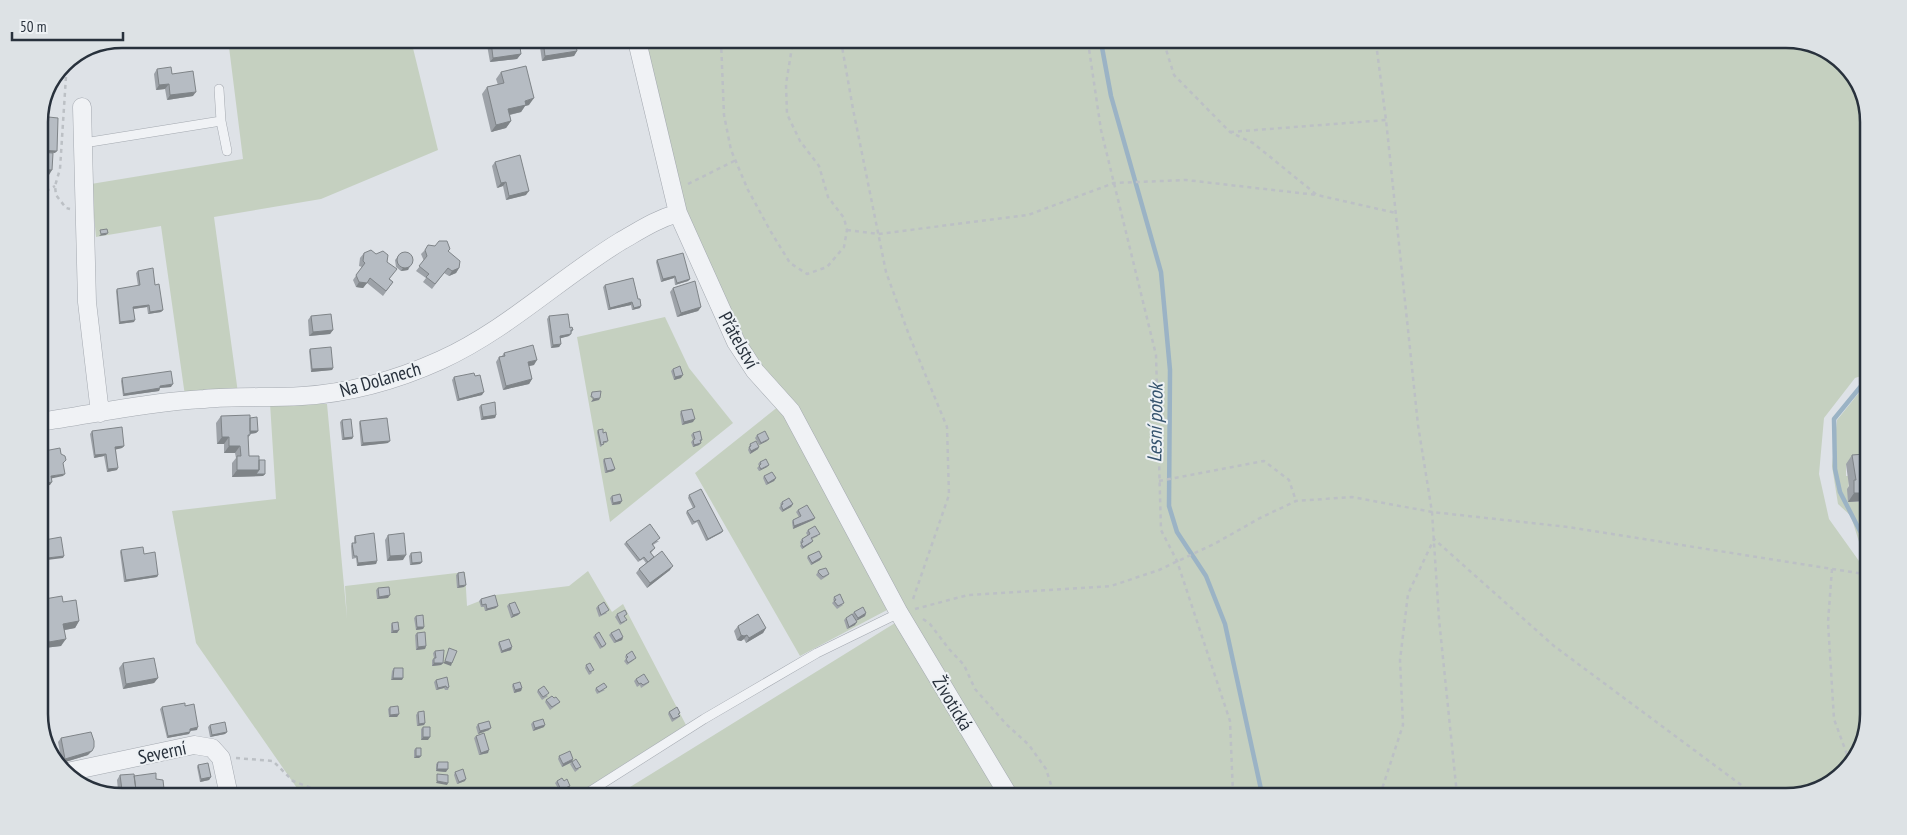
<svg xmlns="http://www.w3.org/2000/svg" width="1907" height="835" font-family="'PT Sans Narrow',sans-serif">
<rect width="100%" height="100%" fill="#dee2e7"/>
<path fill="#c5d0c0" d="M228,39l183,1 27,110 -117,49 -107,18 24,176 -53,3 -24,-170 -65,11 -5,-53 152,-25z
M641,41l1104,4 1,3 71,-3 34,26 17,45 -2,254 -5,6 -6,2 -31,40 -5,56 10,45 35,49 -2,177 -30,37 -46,14 -1164,-4 286,-177 -148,-244 -79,-168z
M665,317l24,51 44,55 -123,99 -33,-185z
M1866,384l-1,78 -19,2v12h3l-1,26 16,-1v57l-13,-42 -13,-12 -6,-38 5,-46z
M270,403l57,1 20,214 -2,-32 120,-14 2,34 28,-11 74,-9 19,-15 24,41 11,-8 63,121 -106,67 -281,-1 -103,-148 -24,-132 104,-12z
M779,406l108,204 -87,46 -105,-183z"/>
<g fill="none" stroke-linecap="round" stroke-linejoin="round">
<path stroke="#9bb3c5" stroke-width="4.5" d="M1101,42l10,54 50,176 9,98 -1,136 8,26 29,44 19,48 37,170
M1863,652l-2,-119 -21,-41 -5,-23 -1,-50 32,-39"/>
<g stroke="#a4a9b0" stroke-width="10">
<path id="service" d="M219,89l2,32
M84,143l137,-22 6,30
M589,792l115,-73 113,-66 82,-40"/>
</g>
<g stroke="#a4a9b0" stroke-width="19">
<path id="minor" d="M637,41l41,172 58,129 19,29 36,40 108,202 108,180
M82,107l5,195 13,111
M39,422c55,-8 110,-20 165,-23 33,-3 66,-1 98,-3 49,-3 95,-16 139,-36 66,-30 119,-82 180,-119 21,-12 34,-21 57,-28
M67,772l127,-27 18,3 9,10 7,33"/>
</g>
<path stroke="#bcc0c5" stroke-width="2.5" stroke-dasharray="4 4" stroke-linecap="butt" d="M721,41l3,74 7,35 17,40 23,42 19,31 17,11 20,-7 17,-20 3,-17 -3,-12 -16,-21 -9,-31 -19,-25 -13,-27 -1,-30 7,-43
M841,41l12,68 33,163 23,63 38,92 2,68 -37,107
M1088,42l13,88 55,225 5,175 16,31 53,160 3,73
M1164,43l10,32 56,57 23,11 64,52 79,18
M1376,43l10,77 32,305 14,87 7,107 18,176
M67,61l-7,108 -5,17 1,9 10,13 4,1
M1230,132l156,-12
M688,184l48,-24
M39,195l16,-9
M847,230l31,4 150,-19 86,-32 72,-3 131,15
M1159,481l105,-20 25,19 7,21
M1832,569l-4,53 6,97 15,41
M915,609l53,-14 143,-9 48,-16 57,-27 44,-25 36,-17 56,-4 80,15 136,15 296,47
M923,619l7,5 19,25 15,16 11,24 31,35 23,21 17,24 8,25
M236,758l37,3 20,20 26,10
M1380,795l23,-70 -3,-65 8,-66 26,-55 120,107 202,150"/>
<use href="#service" stroke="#f0f2f5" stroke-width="9"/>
<use href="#minor" stroke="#f0f2f5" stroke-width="18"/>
</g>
<path fill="#9da2a8" d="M539,40h36l2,11 -3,5 -32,5z
M491,41l30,13 -4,5 -27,3 -3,-17z
M157,69l15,5 21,22 -26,4 -2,-11 -9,1 -2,-16z
M501,72l28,33 -4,1 -4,6 -11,3 1,6 -5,7 -15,4 -9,-38 5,-7 11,-2 -2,-6z
M495,162l31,33 -20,5 -3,-14 -6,2 -5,-22z
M435,246l13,5 11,17 -3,5 -7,3 -5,-3 -12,16 -9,-7 3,-4 -10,-7 8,-10 -3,-7 4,-4z
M364,253l23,9 3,17 3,3 -10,14 -16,-13 -4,5 -7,-1 -3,-7 9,-13 -3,-1 1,-8z
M401,253l12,9 -5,8 -7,1 -5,-4 -1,-7z
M657,260l33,19 -2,2 -13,4 -1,-7 -13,4 -5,-20z
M138,271l17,14 8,25 -2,2 -13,2 -1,-7 -13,2v13l-15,2 -3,-33 1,-2 21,-3 -2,-13z
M633,278l7,30 -8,2 -1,-5 -23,5 -5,-23 2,-2z
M673,288l28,19 -3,4 -21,6 -7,-25z
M311,316l22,14 -3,4 -21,2 -1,-16z
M549,316l21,12 3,2 -4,6 -9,2 1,6 -2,3 -8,1 -4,-29z
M310,349l23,19 -1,2 -21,2 -2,-21z
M504,353l30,12 -5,1 3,13 -3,5 -26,6 -7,-28 3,-5 3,-1z
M673,369l8,9 -7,2 -3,-9z
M454,377l28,18 -25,6 -5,-21z
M122,378l49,9 -11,1 -1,3 -36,5 -2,-15z
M481,405l15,10 -1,3 -14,2 -2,-13z
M681,411l12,11 -11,3 -2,-11z
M221,416l29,2 8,13 -2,2 -6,1v1l-2,3 1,18 10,4 6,14 -2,2 -31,1v-14l4,-5 -1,-5h-11v-9h-7l-1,-21z
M342,420l11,17 -1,2 -10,1 -2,-18z
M360,421l28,22 -27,3 -2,-23z
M598,430l9,13h-3l-2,3 -2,1 -3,-15z
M92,431l32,15 -2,2 -6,1 1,21 -10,2 -3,-16 -10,2 -4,-24z
M693,433l9,7 -3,5 -6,2 -2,-5 2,-2 -2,-5z
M757,435l10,6 -8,4 -4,-7z
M750,444l8,5 -8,5 -2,-4z
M1865,454l-1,47 -16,1 -1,-13 2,-3 -3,-22 6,-9z
M604,459l11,10 -2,2 -8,2 -2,-12z
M760,462l7,5 -8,4 -2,-3 2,-2 -1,-2z
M764,476l12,2 -2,3 -8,4 -3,-7z
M689,495l34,36 -2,2 -15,8 -9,-19 -5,3 -6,-12 1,-2 6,-3 -5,-10z
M612,496l10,5 -2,3 -8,1 -2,-7z
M782,502l11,2 -2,3 -9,5 -3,-4 2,-3 -1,-1z
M798,510l17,8 -2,2 -20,9 -1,-7 1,-2 6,-3 -3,-5z
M808,530l10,6 -6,3 -1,4 -9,6 -2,-3 1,-2 -1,-2 2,-3 6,-3 -2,-3z
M388,535l15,25 -16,1 -2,-21z
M355,536l22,25 -1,3 -19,2 -1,-8 -4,1 -1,-13 1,-3h2v-5z
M659,541l-6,4 2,3 -4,5 3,4 16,13 -23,18 -11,-15 3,-4 7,-6 -3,-4 -5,3 -14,-18 2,-2z
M121,550l23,4 14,21 -1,2 -33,5 -4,-30z
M411,553l11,9 -2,2 -10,1 -1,-9z
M808,556l14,1 -2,3 -9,5 -4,-7z
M819,570l10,4 -2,2 -6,4 -5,-5z
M458,573l6,14 -7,1 -1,-13z
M378,588l10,10 -11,1 -1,-9z
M834,597l9,8 -6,4 -5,-6 2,-2 -1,-1z
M481,599l15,9 -11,3 -1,-4h-3l-2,-6z
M39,600l24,2 16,19 -4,7 -10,2 -4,16 -17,2 -4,-24h-1z
M509,604l11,9 -2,2 -7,3 -4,-12z
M598,606l9,7 -8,4 -3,-9z
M854,612l12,1 -1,3 -9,5 -4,-7z
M617,614l8,8 -5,3 -5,-8z
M416,616l8,11 -1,2 -7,1 -2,-12z
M846,618l9,7 -8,4 -3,-9z
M392,623l7,7 -2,3h-6v-8z
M738,626l28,2 -3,5 -17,10 -2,-4 -3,2 -4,-1 -3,-9z
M417,633l9,13 -1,3 -9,1 -1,-15z
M611,633l12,4 -1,3 -8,3 -5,-8z
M595,635l11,9 -1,2 -5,3 -7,-12z
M499,642l13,5 -1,3 -10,3 -3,-9z
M435,651l8,12 -2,2 -9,1v-6l2,-2 -1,-5z
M626,655l8,5 -7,5 -3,-4 2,-2 -1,-2z
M123,663l35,15 -4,5 -31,6 -4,-21z
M586,665l6,8 -3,2 -4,-7z
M394,668l8,12h-11l1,-9z
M636,679l13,3 -2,2 -6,4 -1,-3 -3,2 -3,-6z
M436,680l13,7 -1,3h-3l-1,-2 -8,2 -2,-8z
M513,684l9,4 -1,3 -7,2 -2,-7z
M596,688l9,2 -8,4 -2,-4z
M538,690l10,6 -6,4 -5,-8z
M554,698l6,4 -2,2 -8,6 -5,-8 1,-2z
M185,706l12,24 -7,1 -1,3 -22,4 -7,-29 2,-2z
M390,707l9,7 -2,3h-8l-1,-8z
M418,712l7,11 -1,2 -7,1 -1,-11z
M669,712l10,3 1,1 -2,2 -6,4 -4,-8z
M533,722l11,5 -11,4 -2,-7z
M478,724l11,6 -11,4 -2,-7z
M210,725l17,7 -2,2 -15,3 -2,-10z
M423,727l5,13h-7v-11z
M476,736l12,17 -9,2 -5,-17z
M61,738l27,17 -26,8 -4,-21z
M416,748l5,8 -2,2h-5v-8z
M559,756l14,3 -1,3 7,7 -4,3 -5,-8 2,-2 -10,5 -4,-8z
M438,762l8,10 -10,-1v-7z
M198,765l13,12 -2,3 -9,2 -3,-15z
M455,772l10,9 -8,3 -3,-9z
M120,775l14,1 22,3 8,10 -1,1h-45l-1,-10z
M557,781h7l6,5 -2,2 -8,4 -5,-9z"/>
<path fill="#7f8488" d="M1748,45h45l-47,3z
M577,51l-3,5 -32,5 3,-5z
M521,54l-4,5 -27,3 3,-4z
M169,84l-4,5 -9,1 3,-5z
M196,92l-3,4 -26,4 3,-5z
M534,98l-5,7 -4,1 -4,6 -18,4 5,-7 17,-8z
M511,121l-5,7 -15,4 5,-7z
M39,150l18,1 -2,2 -16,-1z
M39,169l13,1 -3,5 -10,-1z
M506,182l-3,4 -6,2 4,-5z
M529,191l-3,4 -20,5 3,-4z
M108,233l-2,2 -7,1 2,-2z
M409,267l-1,3 -7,1 2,-3z
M459,268l-3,5 -7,3 3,-5z
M675,276l-1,2 -13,4 2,-3z
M690,279l-2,2 -13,4 2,-2z
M359,282l8,1 -4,5 -7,-1z
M632,302l-1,3 -23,5 2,-2z
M149,305l-2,2 -15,2 1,-2z
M641,306l-1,2 -8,2 2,-2z
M701,307l-3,4 -21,6 4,-4z
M163,310l-2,2 -13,2 2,-2z
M135,320l-1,2 -15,2 1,-2z
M333,330l-3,4 -21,2 4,-4z
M571,334l-2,2 -11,3 2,-3z
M561,344l-2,3 -8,1 2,-3z
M537,360l-3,5 -10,2 4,-5z
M333,368l-1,2 -21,2 1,-3z
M683,375l-2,3 -7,2 1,-3z
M532,379l-3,5 -26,6 3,-4z
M173,384l-2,3 -13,1 2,-2z
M160,388l-1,3 -36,5 1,-2z
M484,392l-2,3 -25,6 2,-2z
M600,398l-1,2 -8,2 2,-3z
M496,415l-1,3 -14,2 2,-3z
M695,419l-2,3 -11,3 2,-3z
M249,431h9l-2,2 -8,1z
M222,437h7l-5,7h-7z
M353,437l-1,2 -10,1 2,-2z
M769,439l-2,2 -8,4 2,-2z
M390,441l-2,2 -27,3 2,-3z
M701,443l-2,2 -6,2 1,-2z
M124,446l-2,2 -8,2 1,-3z
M229,446h11l-5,7h-11z
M759,447l-1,2 -8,5 1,-3z
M106,454l-2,2 -10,2 1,-3z
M769,465l-2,2 -8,4 2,-2z
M118,468l-1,2 -10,2 1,-3z
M615,469l-2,2 -8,2 2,-2z
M237,470h22l6,4 -2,2 -31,1z
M65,474l-2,2 -14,3 2,-3z
M776,478l-2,3 -8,4 2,-2z
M52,482l-2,3 -11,2v-2z
M1854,493h10v8l-16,1z
M622,501l-2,3 -8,1 1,-2z
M793,504l-2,3 -9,5 1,-2z
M815,518l-2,2 -20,9 1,-3z
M723,531l-2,2 -15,8 2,-2z
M813,541l-2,2 -9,6 1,-2z
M406,555l-3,5 -16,1 3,-5z
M64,556l-1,2 -24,3v-2z
M822,557l-2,3 -9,5 1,-2z
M377,561l-1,3 -19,2 1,-3z
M422,562l-2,2 -10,1 2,-2z
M673,566l-3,4 -23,18 3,-5z
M158,575l-1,2 -33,5 2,-2z
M466,585l-2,2 -7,1 2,-2z
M390,595l-2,3 -11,1 2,-2z
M498,606l-2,2 -11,3 2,-2z
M520,613l-2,2 -7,3 2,-3z
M866,613l-1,3 -9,5 2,-3z
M44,617l-4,7h-1v-4l2,-2z
M79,621l-4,7 -16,3 4,-7z
M857,622l-2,3 -8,4 2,-2z
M417,627h7l-1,2 -7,1z
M766,628l-3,5 -17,10 3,-5z
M399,630l-2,3h-6l2,-2z
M741,635h6l-3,4 -3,2 -4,-1z
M623,637l-1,3 -8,3 2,-2z
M66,639l-5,7 -17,2 5,-6z
M426,646l-1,3 -9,1 2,-3z
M512,647l-1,3 -10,3 1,-2z
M445,661l7,2 -1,3 -8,-3z
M434,663h9l-2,2 -9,1z
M158,678l-4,5 -31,6 3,-5z
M393,678h10l-1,2h-11z
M446,686l-2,2 -8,2 2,-2z
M522,688l-1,3 -7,2 1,-3z
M399,714l-2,3h-8l1,-2z
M425,723l-1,2 -7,1 2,-2z
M545,725l-1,2 -11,4 2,-3z
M198,727l-1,3 -9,1 2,-2z
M491,728l-2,2 -11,4 2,-3z
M190,732l-1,2 -22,4 1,-2z
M227,732l-2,2 -15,3 2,-2z
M423,737h7l-2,3h-7z
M489,750l-1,3 -9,2 2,-2z
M92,751l-4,4 -26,8 3,-4z
M416,756h5l-2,2h-5z
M573,759l-1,3 -10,5 1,-3z
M437,769h11l-2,3 -10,-1z
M211,777l-2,3 -9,2 1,-3z
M466,779l-1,2 -8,3 2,-2z
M437,781l11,2 -1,2 -11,-2z
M570,786l-2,2 -8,4 1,-2z"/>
<path fill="#b6bcc3" stroke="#7f8488" d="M494,40h25l2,14 -28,4 -2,-17z
M543,40h32l2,11 -32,5z
M526,66l8,32 -9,3 1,4 -18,4 3,12 -15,4 -9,-38 17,-4 -3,-11z
M171,67l1,7 21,-3 3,21 -26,3 -1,-11 -10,1 -2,-16z
M39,116l19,2 -1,33 -18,-1z
M39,152l14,1 -1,17 -13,-1z
M520,155l9,36 -20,5 -3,-14 -5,1 -6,-21z
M107,229l1,4 -7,1 -1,-4z
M439,241h8l3,8 -2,2 12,10 -1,7 -7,3 -4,-3 -13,16 -9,-7 3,-3 -10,-8 8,-10 -2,-6 3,-5 7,1z
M371,250l5,4 7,-3 5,4 -1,7 10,7 -8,10 4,3 -7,9 -16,-13 -3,5 -8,-1 -3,-7 9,-12 -2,-2 1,-8z
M397 260a8 8 0 1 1 16 0a8 8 0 1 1-16 0Z
M683,253l7,26 -13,4 -2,-7 -12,3 -6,-19z
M153,268l2,17 4,-1 4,26 -13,2 -1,-7 -16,2 2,13 -15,2 -3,-33 23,-4 -2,-14z
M633,278l5,21h2l1,7 -7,2 -2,-6 -22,6 -5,-23z
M695,281l6,26 -20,6 -8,-25z
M331,314l2,16 -20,2 -2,-16z
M568,314l2,14 2,-1 1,3h-2v4l-11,2 1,8 -8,1 -4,-29z
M533,345l4,15 -9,2 4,17 -26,7 -7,-29 6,-1 -1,-3z
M331,347l2,21 -21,1 -2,-20z
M680,366l3,9 -8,2 -2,-8z
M171,371l2,13 -13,2v2l-36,6 -2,-16z
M474,373l1,3 5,-1 4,17 -25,7 -5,-22z
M601,391l-1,7 -7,1v-2h-2l1,-5z
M495,402l1,13 -13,2 -2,-12z
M692,409l3,10 -11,3 -3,-11z
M250,415v20h-2l1,21h10v14h-22v-14h4l-1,-10h-11v-9h-7l-1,-21z
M257,417l1,14h-8v-13z
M387,418l3,23 -27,2 -3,-22z
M351,419l2,18 -9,1 -2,-18z
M122,427l2,19 -9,1 3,21 -10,1 -2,-15 -11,1 -3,-24z
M603,429v4l3,-1 2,9 -5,1 1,2 -3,1 -3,-15z
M700,431l2,9h-2l1,3 -7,2 -1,-5 2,-1 -2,-6z
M765,431l4,8 -8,4 -4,-8z
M756,441l3,6 -8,4 -2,-4 2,-1 -1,-2z
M60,448l1,6 4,2 1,4 -3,3 2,11 -14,2 1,6 -13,3v-33z
M1865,454l-1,39h-10v-13h2l-4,-25z
M611,458l4,11 -8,2 -3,-12z
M766,459l3,6 -8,4 -2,-3 2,-2 -1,-2z
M259,460h6v14h-9l3,-4z
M772,472l4,6 -8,5 -4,-7z
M701,489l22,42 -15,8 -9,-19 -5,2 -7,-11 8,-4 -6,-12z
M620,494l2,7 -9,2 -1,-7z
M789,498l4,6 -10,6 -2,-5 2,-1 -1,-2z
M807,505l8,13 -21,8 -1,-6 8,-4 -3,-6z
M650,524l10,14 -8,6 3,4 -5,4 4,5 -6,5 -4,-5 -4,3 -14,-18z
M815,526l5,8 -9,4 2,3 -10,6 -2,-4 2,-1 -1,-3 8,-5 -2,-4z
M374,533l3,28 -19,2 -1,-7h-3l-2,-13h4l-1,-7z
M404,533l2,22 -16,1 -2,-21z
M61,537l3,19 -25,3v-18z
M143,547l1,7 11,-2 3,23 -32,5 -5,-30z
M662,551l11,15 -23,17 -11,-14z
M819,551l3,6 -10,6 -4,-7z
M421,552l1,10 -10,1 -1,-10z
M826,568l3,6 -6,3 -5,-5 1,-2z
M464,572l2,13 -7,1 -1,-13z
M389,587l1,8 -11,2 -1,-9z
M840,594l4,9 -6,3 -4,-5 2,-1 -2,-3z
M495,595l3,11 -11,3 -1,-5 -4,1 -1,-6z
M62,596l1,6 13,-2 3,21 -16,3 3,15 -17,3 -5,-25 -3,1 -2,-11v-7z
M515,602l5,11 -7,2 -4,-11z
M604,602l5,8 -8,5 -3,-9z
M863,607l3,6 -8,5 -4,-6z
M625,610l2,4 -3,2 3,4 -6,3 -4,-9z
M758,614l8,14 -17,10 -2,-3 -3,1 -3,-1 -3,-9z
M852,614l5,8 -8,5 -3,-9z
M423,615l1,12h-7l-1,-11z
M398,622l1,8 -6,1 -1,-8z
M619,629l4,8 -7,4 -5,-8z
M425,632l1,14 -8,1 -1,-14z
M599,632l7,12 -4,3 -7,-12z
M509,639l3,8 -10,4 -3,-9z
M449,648l8,3 -5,12 -7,-2z
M444,650l-1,13h-9v-5h2l-1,-7z
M632,651l4,7 -8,5 -2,-4 2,-2 -2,-2z
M154,658l4,20 -32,6 -3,-21z
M590,663l4,7 -4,2 -4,-7z
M394,668h9v10h-10z
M644,674l5,8 -6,3 -2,-2 -2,1 -3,-5z
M447,677l2,10 -2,1 -1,-2 -8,2 -2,-8z
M520,682l2,6 -7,2 -2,-6z
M604,683l3,4 -8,5 -3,-4z
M544,686l5,7 -6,4 -5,-7z
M552,696l2,2 2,-1 4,5 -8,5 -6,-7z
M185,703v3l9,-2 4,23 -8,2v3l-22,4 -6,-29z
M398,706l1,8 -9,1v-8z
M677,707l3,6 -2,1 2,2 -7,3 -4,-7z
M424,711l1,12 -6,1 -1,-12z
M543,719l2,6 -10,3 -2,-6z
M489,721l2,7 -11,3 -2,-7z
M225,722l2,10 -15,3 -2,-10z
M423,727h7v10h-7z
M91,732l3,9v6l-2,4 -27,8 -4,-21z
M484,733l5,17 -8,3 -5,-17z
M416,748h5v8h-5z
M570,751l3,8 -10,5 -4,-8z
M576,759l5,8 -5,2 -4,-7z
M438,762h10v7h-11z
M208,763l3,14 -10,2 -3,-14z
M463,769l3,10 -7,3 -4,-10z
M156,773v6l7,1 1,9 -2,1h-26l-2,-14z
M134,774l2,16h-14l-2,-15z
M437,774l11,1v8l-11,-2z
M562,778l2,3 3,-2 3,7 -9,4 -4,-9z
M91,783l1,7h-2l-7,-5z"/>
<g text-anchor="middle" stroke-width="4" stroke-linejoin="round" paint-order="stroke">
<g font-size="19" fill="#28313c" stroke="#edf1f4">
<text transform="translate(739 340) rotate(61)" y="7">Přátelství</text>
<text transform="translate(380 379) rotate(-16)" y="7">Na Dolanech</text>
<text transform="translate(953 703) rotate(59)" y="7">Životická</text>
<text transform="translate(162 752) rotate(-12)" y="7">Severní</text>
</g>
<g font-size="20" font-style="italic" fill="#35536e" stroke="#edf1f4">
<text transform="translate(1155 423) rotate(-89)" y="7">Lesní potok</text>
</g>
</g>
<path d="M0 0H1907V835H0ZM122 48H1786A74 74 0 0 1 1860 122V714A74 74 0 0 1 1786 788H122A74 74 0 0 1 48 714V122A74 74 0 0 1 122 48Z" fill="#dde2e5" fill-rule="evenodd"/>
<path fill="none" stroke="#28313c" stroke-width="2.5" d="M122 48H1786A74 74 0 0 1 1860 122V714A74 74 0 0 1 1786 788H122A74 74 0 0 1 48 714V122A74 74 0 0 1 122 48Z"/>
<path d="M12 32v8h111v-8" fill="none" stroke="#28313c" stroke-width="2.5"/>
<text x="20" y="32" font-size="15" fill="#28313c" stroke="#edf1f4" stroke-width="4" paint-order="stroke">50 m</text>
</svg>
